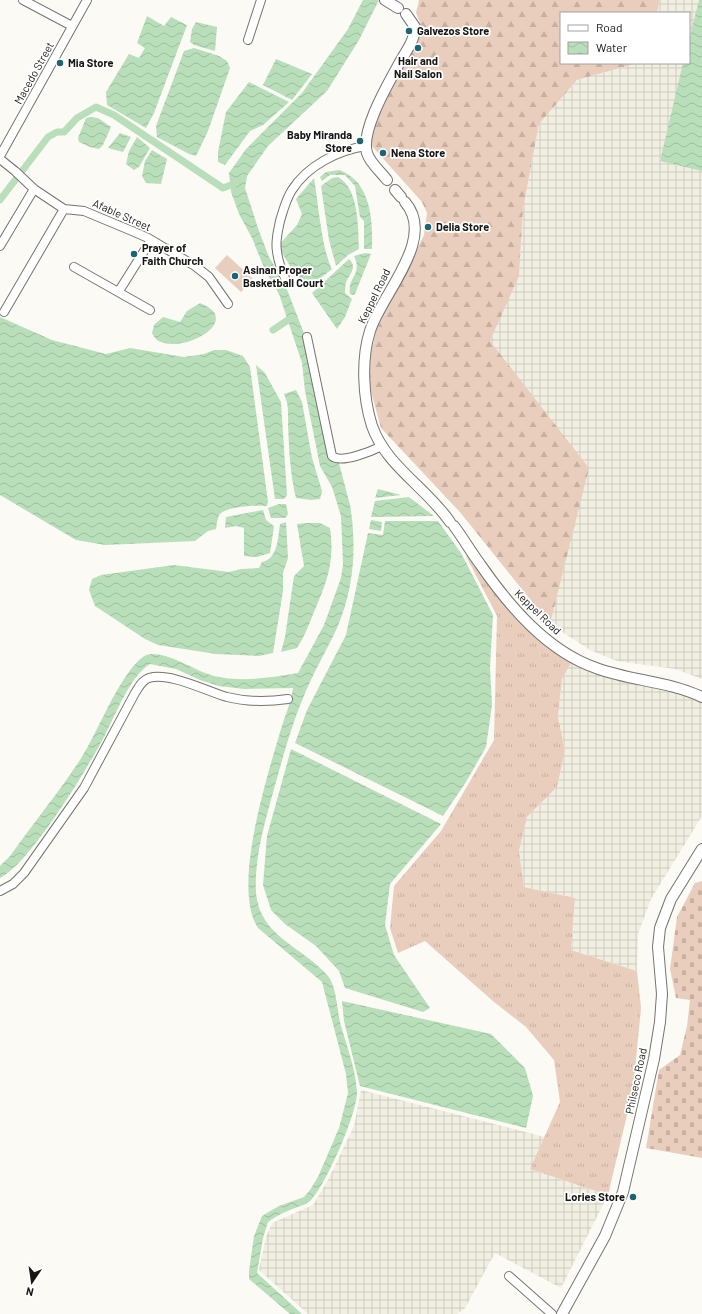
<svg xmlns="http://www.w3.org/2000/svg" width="702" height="1314" font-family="Barlow,sans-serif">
<defs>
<pattern id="industrial-grid" width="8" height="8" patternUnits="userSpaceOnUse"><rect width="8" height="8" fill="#f1efe1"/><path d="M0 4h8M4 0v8" fill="none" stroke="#ceccc0"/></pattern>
<pattern id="grass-tufts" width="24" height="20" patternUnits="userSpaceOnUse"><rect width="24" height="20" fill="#e9cebe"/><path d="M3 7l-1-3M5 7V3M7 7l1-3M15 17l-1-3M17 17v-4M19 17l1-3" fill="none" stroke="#c7b0a2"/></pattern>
<pattern id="forest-firs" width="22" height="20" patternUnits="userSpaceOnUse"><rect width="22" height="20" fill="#e9cebe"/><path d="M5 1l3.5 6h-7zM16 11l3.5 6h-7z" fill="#c7b0a2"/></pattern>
<pattern id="cemetery-stones" width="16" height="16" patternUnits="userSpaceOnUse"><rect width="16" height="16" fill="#e9cebe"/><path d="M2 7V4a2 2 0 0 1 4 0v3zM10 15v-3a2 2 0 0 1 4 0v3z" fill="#c7b0a2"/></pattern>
<pattern id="water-waves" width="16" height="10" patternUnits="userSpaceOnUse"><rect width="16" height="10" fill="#b9deba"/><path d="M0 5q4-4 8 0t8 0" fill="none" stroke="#9ebe9f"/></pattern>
</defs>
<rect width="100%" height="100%" fill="#fbfaf4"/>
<path fill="url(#industrial-grid)" d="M660,0h42v679l-27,-10 -58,-8 -27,-11 -40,-26 -90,-112 -79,-84 -11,-69 6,-28 143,-55 4,-67 16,-85 38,-44 61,-17h51v-50h-32z
M574,658l128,38v120l-51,83 -13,35 -1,37 -66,-21 4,-52 -51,-11 -5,-36 8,-34 30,-30 8,-36 -7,-34 4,-38z
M361,1090l184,47 -15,32 78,26 -47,93 -66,-35 -30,55 -8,6h-149l-49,-44 7,-33 6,-14 41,-18 15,-25 26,-54z"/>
<path fill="url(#grass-tufts)" d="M473,545l55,79 46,34 -12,21 -4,38 7,34 -8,36 -30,30 -8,34 5,36 51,11 -4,52 66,21 4,37 -8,82 -25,105 -78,-26 30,-67 -6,-42 -28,-33 -32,-25 -69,-61 -27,12 -8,-25 4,-42 47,-55 53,-91 3,-124 -31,-60z"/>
<path fill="url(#forest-firs)" d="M419,0h241l-3,13h-96v50h77l-61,17 -38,44 -16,85 -4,67 -29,65 99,127 -39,156 -90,-112 -79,-84 -12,-44 1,-25 6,-28 48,-96 3,-22 -5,-11 -51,-57v-14l44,-94 5,-15 -4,-9z"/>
<path fill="url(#cemetery-stones)" d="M702,881v277l-56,-10 13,-78 21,-15 7,-29 3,-26 -14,-2 -6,-29 7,-52 18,-34z"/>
<path fill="#e9cebe" d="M227,255l26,24 -12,13 -26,-24z"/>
<path fill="url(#water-waves)" d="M363,0h16l-20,40 -32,51 -59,55 -21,30 -2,12 14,43 10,26 15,25 23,59 43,164c7,41 4,84 -13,123 -8,18 -19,36 -27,54 -16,34 -26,71 -36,107 -9,33 -20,69 -18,104 4,44 46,53 72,83 9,11 9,36 13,50 6,21 15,44 16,67 0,20 -31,92 -46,107 -4,5 -15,7 -21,10 -8,3 -15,7 -22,12l-5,16 -6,35 45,41h-12l-41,-35v-8l5,-35 8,-20 17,-10 25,-9 6,-7 8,-13 21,-49 9,-35 -2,-19 -24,-92 -64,-54c-27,-41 10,-154 23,-199 4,-13 10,-27 12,-41l-49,1 -25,-3 -19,-6 -24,-11 -26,-5c-20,12 -34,50 -45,71 -16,31 -75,129 -105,143v-12l10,-10c23,-32 48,-63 70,-96 10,-16 18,-34 27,-51 7,-13 28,-55 44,-55 20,0 36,12 54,19 29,11 63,5 93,0l26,-48 17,-47 2,-14 -2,-48 -9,-29 -12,-21 -15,-75 -3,-28 -23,-69 -14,-24 -13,-32 -13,-24 -8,-22 -2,-19 17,-24 56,-56 46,-64z
M699,0h3v171l-42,-10 23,-98h6v-23z
M147,16l17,10 7,-9 16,8 -33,88 -8,15 -39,-23 -1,-13 23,-38 10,4 6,-10 -8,-5z
M196,22l21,5 -2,24 -21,-6 -4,-3 2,-13z
M194,48l25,8 8,5 3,7 -22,63 -12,25 -7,-2 -32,-17 -1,-11 28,-75z
M276,59l36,15 -20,26 -29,-15z
M249,82l40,20 -26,23 -13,6 -25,34 -7,-3v-10l8,-40z
M91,117l7,1 13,9 -8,18 -4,4 -9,-2 -11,-5 -1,-4 8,-20z
M120,133l11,4 -8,15 -15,-4z
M137,137l13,11 -11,19 -5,3 -8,-6 3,-13z
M152,150l15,9 -6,25 -15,-1 -4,-7 3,-15z
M339,170c32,11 34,50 33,79h-8v-28l-4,-4 -5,-31 -10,-11h-15l-8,6 -2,-4 6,-5z
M338,177c21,11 20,51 21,72l-11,6 -12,11 -7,-26 -8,-54 11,-8z
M314,178c4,23 8,73 18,91l-25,20 -14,-18 -15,-25 19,-21 5,-11 -6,-15z
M365,253l6,1 -16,40 -2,1 -3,-1c-3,-17 13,-19 4,-38z
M349,259c8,7 2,14 -2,21 -2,4 -2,9 -2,13l7,6 -7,18 -8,12 -25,-36z
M200,303c46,18 -20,53 -43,37 -2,-2 -4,-5 -5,-7l2,-8 9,-8 17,5 7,-11z
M0,317l52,23 54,14 24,-6 54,9 20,-3 10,-4h12l17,6 7,11 18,135 -1,4c-11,-1 -39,0 -47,8 -3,4 -3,10 -4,15l-8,2 -13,10 -90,4 -29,-5 -76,-45z
M256,365l9,8 16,29 6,93 -3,4h-9z
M296,390l6,12 10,56 10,33 -2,8 -9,1 -15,-2c-6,-24 -7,-50 -8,-74 0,-13 1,-18 -4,-30z
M378,489l23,6 -26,3z
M409,497l25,19 -63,1 4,-16z
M279,504h7l2,10 -3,4h-14l-3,-10z
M263,510l3,10 8,6 -4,27 -13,4 -13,-1v-28l-8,-2 -11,2 1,-11z
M371,520l11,2 -1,9 -12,-2z
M385,521h53l23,32 32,62 -3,52 2,38 -6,42 -20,35 -23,34 -148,-73 12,-33 39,-75 22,-102 15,2z
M286,522l2,36 -5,15v18l-10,62 -14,3 -43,-2 -58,-9 -13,-6 -50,-33 -6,-16 3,-11 9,-4 73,-10 55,7 12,-3 18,-1 3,-6c16,-3 16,-25 18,-38z
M307,523h13l10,5c5,33 -3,54 -16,84 -5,12 -9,24 -17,36l-16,4 4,-15 9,-61 10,-10 -7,-42z
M291,749l150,75 -51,60 -5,41 9,30 36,53 -7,4 -78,-24 -6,-17 -23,-25 -31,-22 -14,-14 -8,-25 4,-49z
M342,1001l149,33 34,34 8,28 -7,32 -166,-42 -16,-65z"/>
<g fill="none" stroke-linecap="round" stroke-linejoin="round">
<path stroke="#b9deba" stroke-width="7" d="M0,200l48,-63 9,-5h7l13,-14 19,-11 18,8 109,73 13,-5
M273,330l18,-12"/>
<g stroke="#75746f" stroke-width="10">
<path id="minor" d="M23,0l49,26
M248,40l13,-40
M0,156l87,-156
M0,159l15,12 19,18 30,20 20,2 48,20 16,7 47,28 14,11 19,27
M0,246l34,-57
M74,267l76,43
M285,278c-4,-9 -7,-17 -8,-27 -2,-10 1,-20 3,-30 3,-10 6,-22 12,-31 15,-24 46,-40 74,-44
M119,291l32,-51
M4,312l60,-103
M307,337l25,119c9,8 40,-5 50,-10
M0,891l13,-7 11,-11 60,-85 51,-95c4,-6 7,-13 14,-15 21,-6 57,13 78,19 20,5 40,5 61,2
M509,1276l43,38"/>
</g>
<g stroke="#75746f" stroke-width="12">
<path id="tertiary" d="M385,0l13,8
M387,180c-6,-8 -17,-17 -20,-27 -7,-23 23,-72 34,-93 6,-10 14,-21 14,-33l-9,-13
M395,190l6,7
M405,202c32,37 -23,91 -35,129 -9,28 -7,67 2,95 14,40 55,62 78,96
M454,526c9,12 17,26 26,38 29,42 67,87 116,104 35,13 72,13 106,29
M562,1314l43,-78 18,-44 31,-133 6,-37 2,-28 -4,-47 2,-19 11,-29 31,-50"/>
</g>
<use href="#minor" stroke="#fff" stroke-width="8"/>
<use href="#tertiary" stroke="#fff" stroke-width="10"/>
</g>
<g fill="#1d6574" stroke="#fff" stroke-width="1.5">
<circle cx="409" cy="31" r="4"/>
<circle cx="418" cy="48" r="4"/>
<circle cx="60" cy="63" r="4"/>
<circle cx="360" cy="141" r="4"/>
<circle cx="383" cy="153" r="4"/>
<circle cx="428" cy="227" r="4"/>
<circle cx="134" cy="254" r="4"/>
<circle cx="235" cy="276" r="4"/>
<circle cx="633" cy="1197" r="4"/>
</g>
<g text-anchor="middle" stroke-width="3.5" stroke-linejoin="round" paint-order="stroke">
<g font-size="11" font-weight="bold" fill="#161614" stroke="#fff" text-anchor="start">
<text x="417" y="35">Galvezos Store</text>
<text x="418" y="65" text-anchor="middle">Hair and<tspan x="418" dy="13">Nail Salon</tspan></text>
<text x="68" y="67">Mia Store</text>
<text x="352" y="139" text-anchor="end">Baby Miranda<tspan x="352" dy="13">Store</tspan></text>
<text x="391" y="157">Nena Store</text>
<text x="436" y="231">Delia Store</text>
<text x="142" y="252">Prayer of<tspan x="142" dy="13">Faith Church</tspan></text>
<text x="243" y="274">Asinan Proper<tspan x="243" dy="13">Basketball Court</tspan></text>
<text x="625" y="1201" text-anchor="end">Lories Store</text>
</g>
<g font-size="11" fill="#161614" stroke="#fff">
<text transform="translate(34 73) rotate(-61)" y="4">Macedo Street</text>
<text transform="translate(122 215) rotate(24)" y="4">Afable Street</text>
<text transform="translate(374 296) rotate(-64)" y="4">Keppel Road</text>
<text transform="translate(538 612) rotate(44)" y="4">Keppel Road</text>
<text transform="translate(636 1081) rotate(-78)" y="4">Philseco Road</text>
</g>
</g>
<rect x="560" y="12" width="130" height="52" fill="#ffffff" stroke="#a2a2a1"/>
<rect x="568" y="25" width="20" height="6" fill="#ffffff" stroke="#a2a2a1"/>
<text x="596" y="32" font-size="12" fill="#161614">Road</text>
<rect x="568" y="42" width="20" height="12" fill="url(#water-waves)" stroke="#a2a2a1"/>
<text x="596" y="52" font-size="12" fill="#161614">Water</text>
<g transform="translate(32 1282) rotate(193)" stroke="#ffffff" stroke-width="3" paint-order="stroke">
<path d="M0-3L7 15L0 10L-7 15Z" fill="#161614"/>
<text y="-6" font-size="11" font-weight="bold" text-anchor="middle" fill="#161614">N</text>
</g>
</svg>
